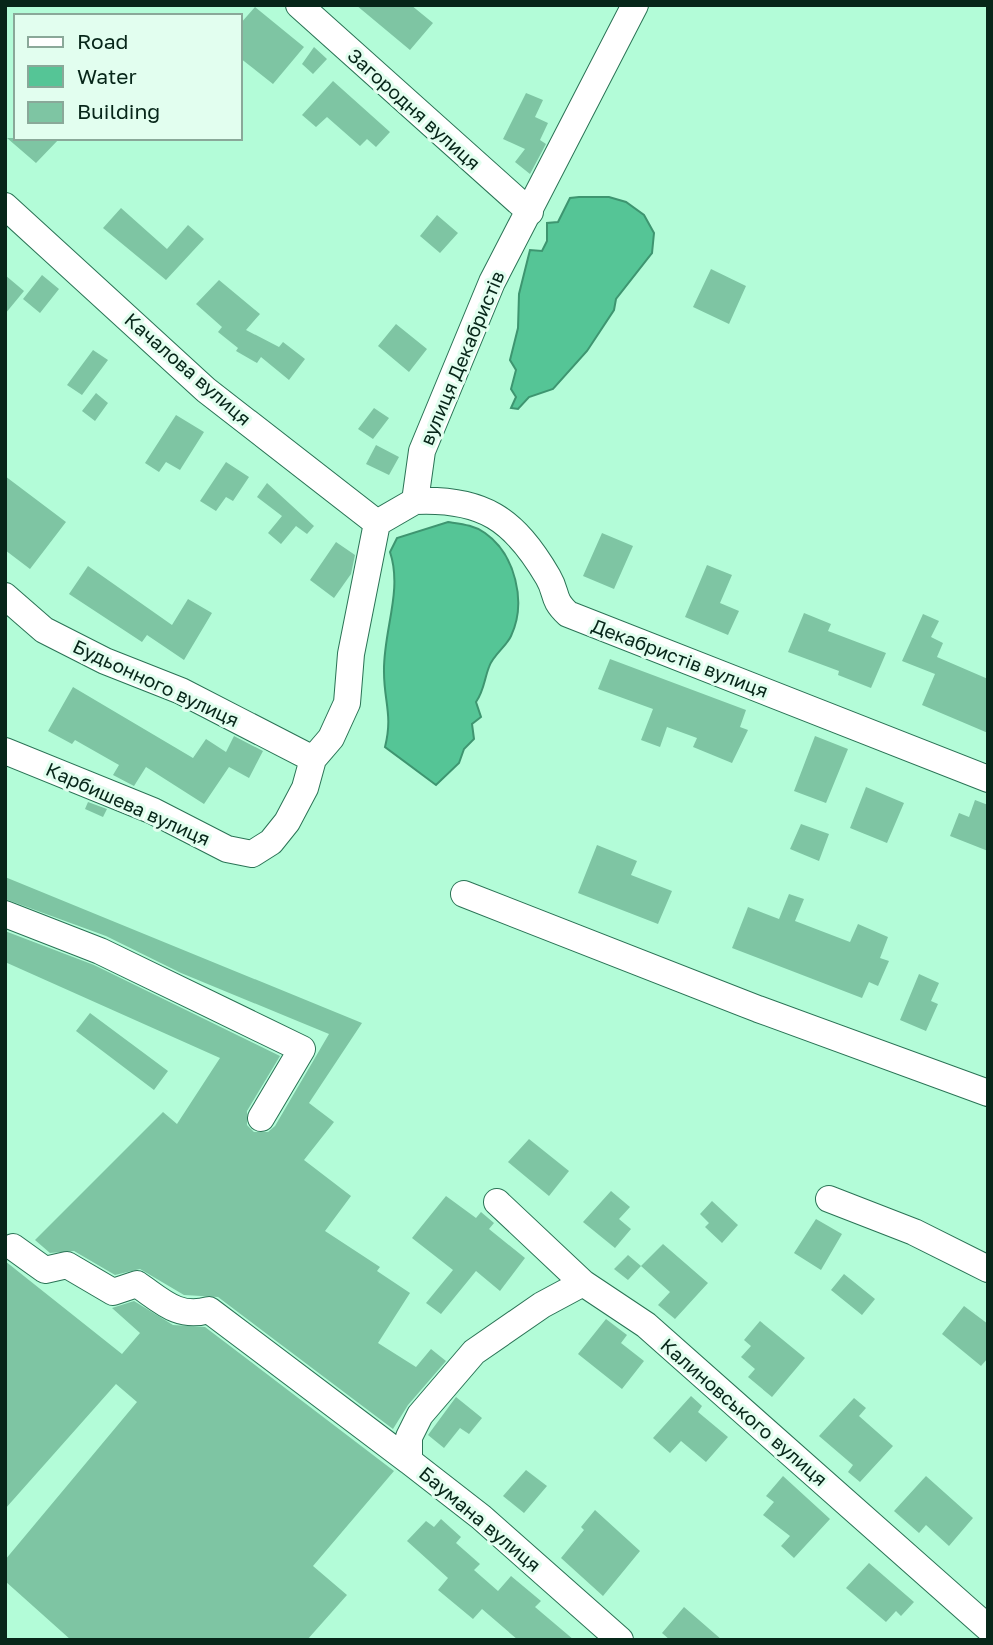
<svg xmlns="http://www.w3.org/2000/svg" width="993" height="1645" font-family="'Golos Text',sans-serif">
<rect width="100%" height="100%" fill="#b3fcd8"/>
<path fill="#55c596" stroke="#3e9570" stroke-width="2" d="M579,197h30l17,5 18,13 10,18 -2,20 -36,46 -2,11 -27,41 -34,38 -24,8 -11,12 -7,-1 5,-11 -5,-8 5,-19 -6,-10 8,-32 1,-34 11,-44 12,1 5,-10v-18l11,-1 12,-24z
M448,522c13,2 26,3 37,11 30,21 42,69 26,103 -5,11 -18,19 -22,31 -5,13 -5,24 -13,35l5,15 -9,7 2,15 -10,10 -5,14 -23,22 -51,-38c8,-32 -1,-45 -1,-75 -1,-41 19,-81 6,-120l7,-14z"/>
<path fill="#7ec5a3" d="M356,5h55l22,18 -23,27z
M255,7l49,40 -31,37 -33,-26v-34z
M314,47l13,12 -14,15 -11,-10z
M333,81l57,51 -14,15 -9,-8 -7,7 -33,-29 -11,10 -14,-12z
M526,93l17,7 -8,17 13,6 -8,17 6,4 -16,30 -15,-12 10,-13 -22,-10z
M7,138h53l-24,25z
M121,208l46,41 21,-24 16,14 -38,41 -63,-52z
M437,215l21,18 -18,20 -20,-17z
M711,269l35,17 -17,38 -36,-17z
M5,275l19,16 -19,23z
M42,275l17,14 -19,24 -17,-14z
M219,280l41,34 -14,16 33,17 4,-5 22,17 -16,21 -28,-23 -4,6 -21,-12 2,-3 -20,-16 4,-5 -26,-23z
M396,324l31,25 -18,23 -31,-26z
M93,350l15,10 -26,35 -15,-10z
M96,393l12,10 -13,18 -13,-10z
M374,408l15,10 -16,21 -15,-10z
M176,415l28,17 -24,38 -14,-8 -7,10 -14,-9z
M376,445l23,12 -10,18 -23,-11z
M226,462l23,15 -16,24 -7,-4 -10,14 -16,-10z
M5,476l61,46 -36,47 -25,-19z
M267,483l47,43 -7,8 -11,-8 -15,18 -13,-11 14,-17 -25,-19z
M602,533l31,13 -19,43 -31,-13z
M336,542l19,13 -4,19 -17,24 -24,-18z
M707,565l25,10 -12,28 19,8 -11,24 -43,-18z
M88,566l84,59 16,-26 24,14 -28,47 -37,-25 -5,7 -73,-48z
M804,613l27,11 -3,7 58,22 -15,35 -33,-13 1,-4 -51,-19z
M923,614l16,7 -8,16 12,6 -6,14 51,22v54l-66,-28 13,-31 -33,-13z
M610,659l136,51 -6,17 8,3 -16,33 -39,-16 4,-9 -30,-11 -7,20 -19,-7 12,-31 -55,-20z
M73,687l120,71 13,-19 20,13 8,-16 29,15 -14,27 -20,-11 -25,37 -58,-37 -12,19 -21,-11 6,-10 -44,-25 -3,4 -24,-13z
M815,736l33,13 -22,54 -32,-12z
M866,787l38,16 -17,40 -37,-15z
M975,800l13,5v46l-38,-15 9,-23 10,4z
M88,802l19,7 -4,8 -18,-8z
M801,824l28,10 -10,27 -29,-12z
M597,845l40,16 -6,14 41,16 -14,33 -80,-31z
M5,877l357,146 -53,80 25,19 -30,38 47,36 -26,35 55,36 -3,4 33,22 -32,50 38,24 15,-18 15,12 -38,44 -15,24 -175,-132 -34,-2 -44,-26 -25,6 -41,-24 -24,2 -15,-13 128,-128 14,12 43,-66 -215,-96v-31l89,34 186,91 -33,55v14l7,7h14l7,-6 54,-92 -148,-61 -75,-37 -101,-37z
M789,894l15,5 -9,22 55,21 8,-18 30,13 -8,21 9,3 -11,25 -9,-4 -7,16 -130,-50 16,-41 31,12z
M919,974l20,9 -8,18 7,3 -12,27 -26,-11z
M90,1013l78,58 -14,19 -78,-59z
M529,1139l40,32 -20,25 -41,-34z
M611,1191l19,16 -11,12 12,10 -16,19 -32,-26z
M446,1196l30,22 5,-6 13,11 -5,6 36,29 -25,33 -24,-20 -35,43 -15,-11 27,-33 -41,-32z
M712,1201l26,24 -16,18 -17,-16 4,-4 -9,-9z
M816,1219l26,15 -21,36 -27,-17z
M663,1244l45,39 -33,36 -17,-14 12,-13 -29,-26z
M628,1255l13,11 -13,14 -14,-11z
M5,1261l117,93 18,-21 -28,-25 22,-7 39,24 32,2 189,144 -81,95 34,29 -40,45h-236l-66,-59v-21l132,-158 -21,-18 -111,125z
M844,1274l31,25 -13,16 -31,-25z
M964,1306l24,18v34l-7,8 -39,-32z
M606,1319l21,16 -6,8 23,18 -22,28 -44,-35z
M760,1321l45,37 -33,39 -24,-20 7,-8 -14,-12 10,-11 -7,-6z
M691,1396l11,10 -4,6 30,25 -22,25 -25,-21 -11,12 -17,-15z
M456,1397l26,21 -13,16 -9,-6 -16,20 -16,-13z
M854,1398l12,10 -7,8 34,30 -33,36 -12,-10 5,-7 -34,-29z
M526,1470l21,16 -23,27 -21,-17z
M783,1476l47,43 -36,39 -13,-12 9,-10 -27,-21 11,-13 -8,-6z
M926,1476l47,42 -24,28 -23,-21 -7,8 -25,-22z
M595,1510l45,41 -37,45 -42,-38 23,-28 -3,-3z
M441,1519l20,18 -5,6 24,21 -6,6 24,21 13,-15 30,25 -6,6 39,33h-56l-36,-31 -9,10 -35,-29 10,-12 -41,-37 19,-20 8,6z
M869,1563l45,39 -13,14 -5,-5 -10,11 -40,-34z
M684,1607l38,33h-52l-8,-7z"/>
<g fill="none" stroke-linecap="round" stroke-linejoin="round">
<g stroke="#2a7355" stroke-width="28">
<path id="minor" d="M299,5l231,207
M5,206l201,184 171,133
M415,501c68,-3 99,18 133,76 10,17 3,21 20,37l420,165
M5,596l39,34 61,31 76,30 132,68
M5,751l148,60 74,38 25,5 19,-12 16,-20 18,-34 8,-29 18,-21 16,-35 4,-49 26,-131 38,-22 7,-50 70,-169 143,-277
M464,894l294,115 230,84
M5,914l95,37 202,98 -41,69
M829,1199l85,33 74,37
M497,1202l86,81 63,42 342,303
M13,1247l32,23 22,-5 46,27 24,-8c25,17 41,35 72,26l200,151
M583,1283l-41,22 -68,47 -54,63 -11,22v24l72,56 139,123"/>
</g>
<use href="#minor" stroke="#fff" stroke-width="26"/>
</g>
<g text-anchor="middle" stroke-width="6" stroke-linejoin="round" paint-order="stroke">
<g font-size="19" fill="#072619" stroke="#e2feef">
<text transform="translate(414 109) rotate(42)" y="7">Загородня вулиця</text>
<text transform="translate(462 358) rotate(-67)" y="7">вулиця Декабристів</text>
<text transform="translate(188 369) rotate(41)" y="7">Качалова вулиця</text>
<text transform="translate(680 658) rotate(21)" y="7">Декабристів вулиця</text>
<text transform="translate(156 683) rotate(25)" y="7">Будьонного вулиця</text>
<text transform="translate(128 804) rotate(24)" y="7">Карбишева вулиця</text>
<text transform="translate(744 1412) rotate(41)" y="7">Калиновського вулиця</text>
<text transform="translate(480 1519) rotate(40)" y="7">Баумана вулиця</text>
</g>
</g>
<rect width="993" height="1645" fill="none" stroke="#072619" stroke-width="14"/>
<rect x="14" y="14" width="228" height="126" fill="#e2feef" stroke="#8aa899" stroke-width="2"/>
<rect x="28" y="37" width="35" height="10" fill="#ffffff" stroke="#8aa899" stroke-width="2"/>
<text x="77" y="49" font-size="21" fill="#072619">Road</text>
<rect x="28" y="66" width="35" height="21" fill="#55c596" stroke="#8aa899" stroke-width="2"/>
<text x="77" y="84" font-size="21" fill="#072619">Water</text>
<rect x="28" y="102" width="35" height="21" fill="#7ec5a3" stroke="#8aa899" stroke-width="2"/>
<text x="77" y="119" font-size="21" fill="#072619">Building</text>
</svg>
